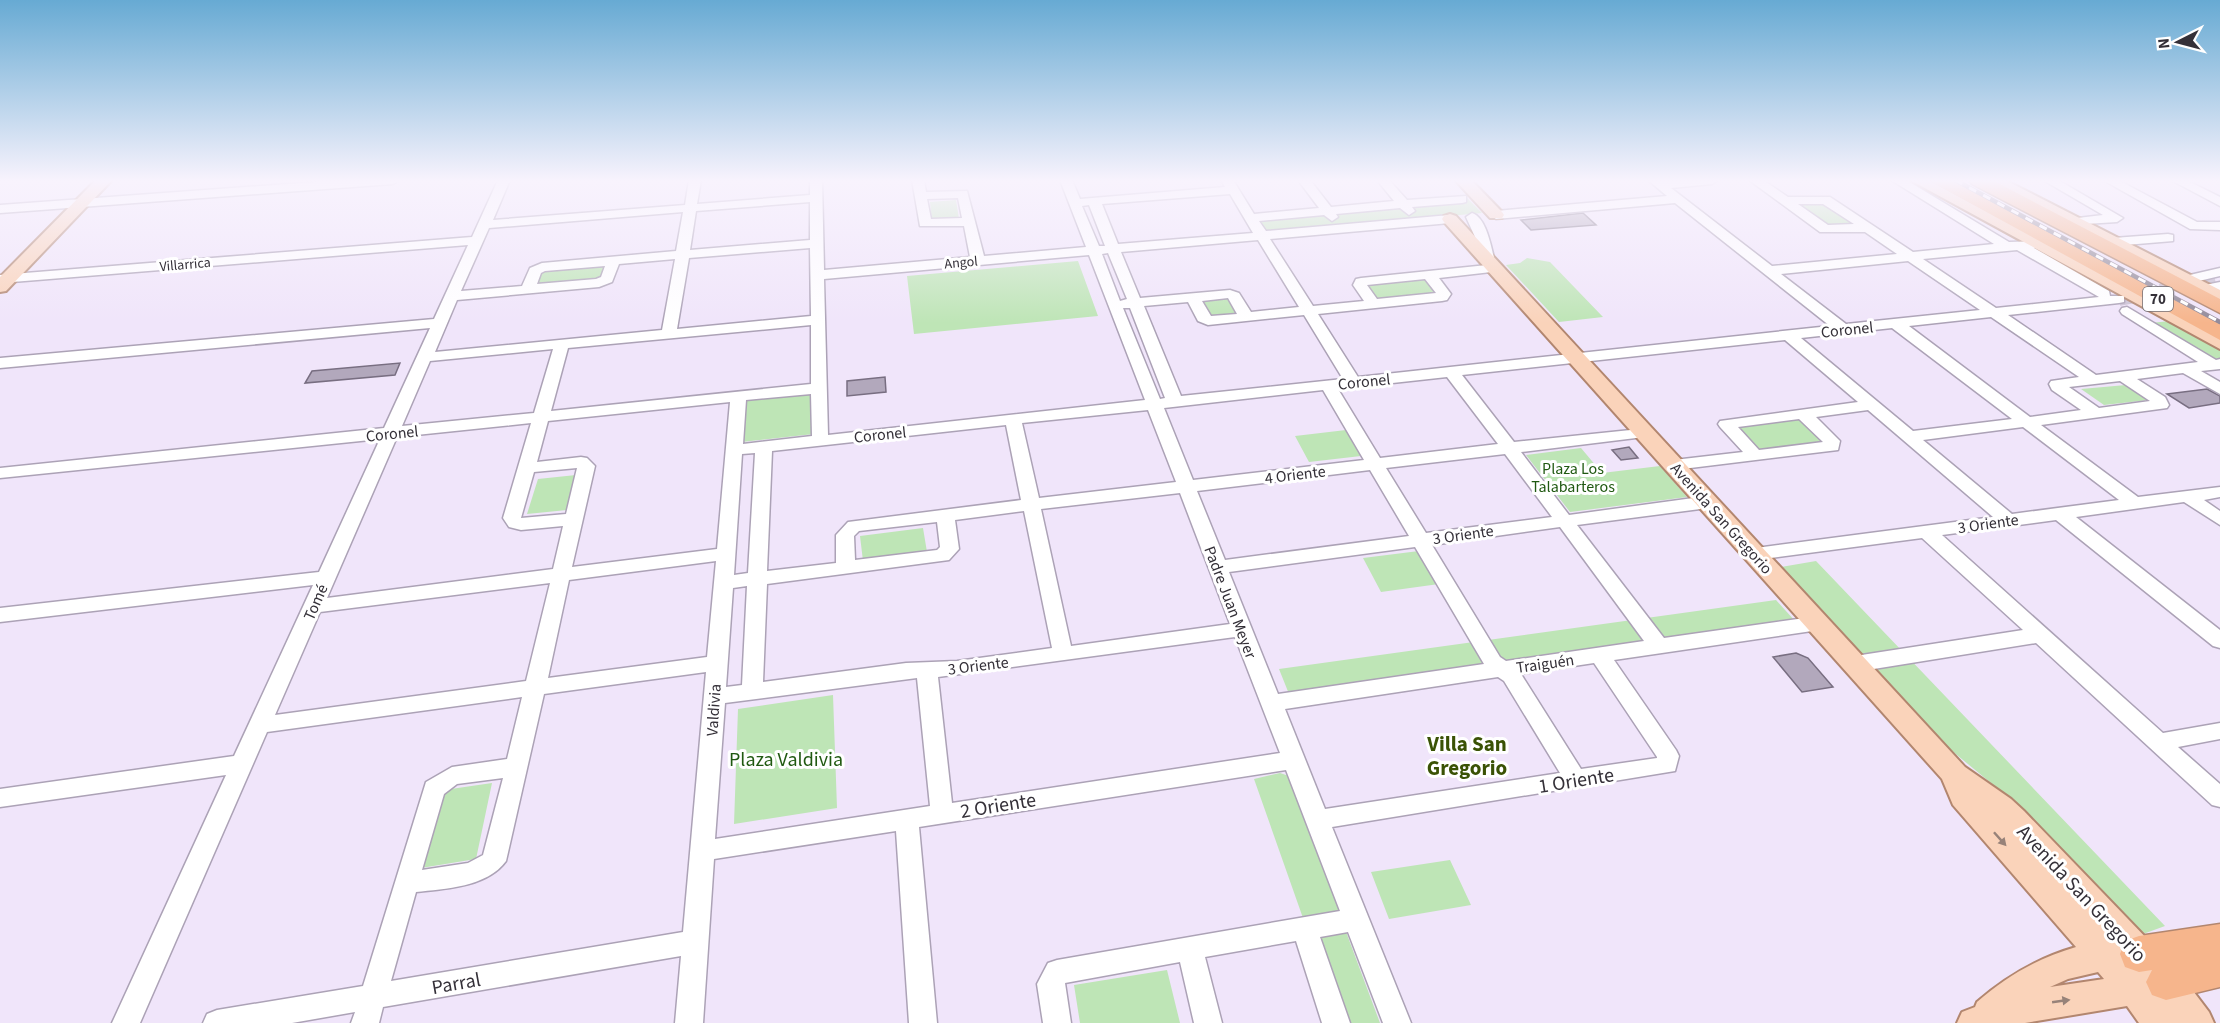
<svg xmlns="http://www.w3.org/2000/svg" width="2220" height="1023" font-family="'Source Sans 3',sans-serif">
<rect width="100%" height="100%" fill="#f0e5fa"/>
<path fill="#bee5b6" d="M1466,197l16,16 -216,19 -10,-17z
M956,200l3,19 -27,2 -2,-19z
M1827,202l33,24 -33,2 -32,-24z
M1527,258l23,4 53,55 -44,5 -53,-57 14,-2z
M1078,261l20,55 -184,18 -7,-58z
M606,264l-4,14 -65,6 7,-15z
M1426,278l13,17 -64,6 -11,-17z
M1229,296l10,17 -32,3 -9,-17z
M2170,321l50,28v9l-11,2 -59,-37z
M2126,385l23,15 -45,5 -23,-16z
M813,390l1,44 -72,8 3,-44z
M1799,417l29,27 -74,8 -21,-27z
M1346,430l15,26 -52,6 -14,-26z
M1581,448l21,25 58,-7 27,31 -117,15 -44,-57z
M576,475l-9,35 -40,4 11,-35z
M923,528l4,24 -64,9 -3,-25z
M1419,551l20,33 -58,8 -18,-34z
M1816,561l349,365 -22,8 -135,-137 -62,-51 -165,-179z
M1776,600l20,22 -507,72 -10,-25z
M833,695l4,113 -103,16 4,-115z
M1280,773l12,4 53,131 -6,5 41,110h-40l-86,-244z
M492,783l-16,76 -55,9 23,-78z
M1450,860l21,45 -82,14 -18,-47z
M1167,970l13,53h-100l-6,-38z"/>
<path fill="#b2a8bc" stroke="#786e81" stroke-width="1.5" d="M1583,213l13,12 -65,5 -10,-10z
M400,363l-5,12 -90,8 7,-12z
M885,377l1,15 -39,4v-15z
M2207,389l13,7v7l-31,5 -22,-14z
M1629,447l9,11 -17,2 -9,-10z
M1796,653l12,5 25,29 -31,5 -29,-35z"/>
<g fill="none" stroke-linecap="round" stroke-linejoin="round">
<path stroke="#cac1d3" stroke-width="14" stroke-dasharray="14 7" stroke-linecap="butt" d="M2119,299l101,-20"/>
<g stroke="#aca2b6" stroke-width="3">
<path id="minor" d="M343,180h56l-6,4 -393,29v-8z
M498,180h12l-17,40 192,-15 4,-25h12l-4,24 113,-9v-15h12l2,90 146,-13 -6,-31h-44l-8,-46h12l2,12 41,-1 17,65 102,-9 -26,-67h12l8,19 145,-12 -4,-7h12l21,34 65,-6 -21,-28h12l21,27 63,-6 -17,-21h12l18,20 59,-4v6l-4,1 -50,4 3,4 -6,4 -9,-7 -64,6 2,3 -6,4 -8,-6 -65,6 7,10 184,-16 6,4 -6,4 -180,16 43,67 51,-5 -11,-16 3,-6 5,-1 126,-13 -6,-4 -6,-24 -9,-20 6,-4c15,5 19,35 23,48l-4,3 9,1v6l-61,7 12,16 -4,6 -5,1 -124,13 40,63 472,-51 -155,-123 -179,16 -6,-4 6,-4 171,-15 -19,-16h70l-6,4 -41,4 101,78 125,-12 -32,-22h-45l-71,-52h14l25,17h42l83,55 81,-8 -103,-64h15l103,62 29,-1 2,3 -6,4 75,43 1,5h14v6l-5,1 -111,12 88,60 102,-13 -76,-48 -2,-3 2,-3 5,-1 89,53 4,-1v10l-19,2 19,11v12l-37,-21 -46,6 28,18 4,8 -2,3 -126,17 97,72 82,-10v10l-16,3 16,11v14l-36,-23 -108,15 144,113v18l-7,-2 -157,-126 -114,15 221,198 57,-10v16l-42,8 42,37v23l-8,-2 -176,-162 -181,29 -7,-3 -3,-5 3,-5 7,-3 168,-26 -101,-92 -166,22 -7,-2 -2,-4 2,-4 7,-2 237,-31 -125,-107 -52,7 24,24 -2,9 -164,20 -6,-1 -3,-4 9,-5 69,-8 -23,-25 -2,-3 2,-3 138,-19 -73,-62 -323,35 52,67 136,-14 2,4 -8,5 -123,15 48,63 139,-19 6,2 3,4 -9,6 -131,17 87,113 155,-22 7,2 3,5 -3,5 -7,2 -205,30 62,90 3,6 -4,15 -343,56 79,196h-28l-35,-91 -28,5 30,86h-28l-26,-82 -91,16 17,66h-28l-14,-61 -115,21 6,40h-28l-6,-39 11,-21 9,-3 283,-49 -54,-141 -367,57 18,196h-28l-13,-192 -182,28 -11,164h-28l6,-67 -298,51 -4,16h-28l4,-11 -63,11h-89l4,-9 10,-4 146,-24 63,-204 26,-15 55,-8 15,-62 -255,35 -127,291h-28l114,-248 -226,32v-18l234,-33 79,-171 -313,37v-14l319,-36 61,-133 -380,39v-10l384,-40 46,-100 -430,40v-10l434,-39 34,-74 -468,38v-8l472,-38zM1230,194l23,39 -135,11 -16,-40zM958,198l4,20 -31,1 -4,-20zM810,202v38l-120,10 6,-39zM1798,204h25l31,20 -26,1zM1089,205l16,41h-6l-17,-40zM683,212l-7,39 -134,12 -12,5 -8,18 -61,5 28,-63zM1258,240l41,67 -48,5 -12,-19 -9,-3 -90,8 -19,-46zM810,248l1,68 -134,13 12,-71zM2017,250l82,47 -103,11 -73,-49zM1108,253l19,46 -7,2 -18,-47zM1089,255l56,145 -317,35 -4,-156zM675,259l-13,71 -227,22 22,-52 142,-13 13,-5 7,-18zM1908,261l72,49 -134,14 -65,-50zM605,266l-4,11 -5,2 -59,5 4,-11 4,-2zM1425,279l11,14 -59,6 -10,-14zM1228,298l9,16 -26,2 -9,-15zM1188,302l10,19 10,4 96,-10 39,64 -162,17 -37,-90zM1123,308h7l35,90 -5,1zM1991,317l88,60 -28,4 -2,3 3,6 29,20 -51,7 -121,-91zM811,325v59l-260,27 17,-63zM1892,328l120,91 -99,12 -112,-93zM553,349l-19,64 -132,13 28,-65zM1447,377l51,67 -118,14 -42,-69zM2120,381l30,20 -51,7 -30,-21zM1323,390l41,70 -171,20 -29,-72zM811,394l1,42 -69,8 3,-44zM730,402l-13,147 -145,18 23,-101 -8,-8 -6,-1 -44,5 11,-41zM1148,410l28,72 -137,16 -17,-75zM1799,419l24,23 -64,8 -21,-23zM531,423l-28,95 6,9 12,3 42,-4 -10,43 -226,29 70,-161zM1006,425l15,75 -173,22 -12,13v28l-69,8 5,-120zM2023,427l96,73 -107,14 -89,-74zM755,453l-7,120 -14,2 8,-121zM1505,454l47,63 -126,16 -40,-65zM577,468l-11,46 -45,4 13,-46zM1370,470l39,66 -184,24 -28,-69zM1180,493l50,131 -159,22 -30,-137zM1024,511l28,137 -95,13 -51,2 -143,19 4,-98 182,-24 10,-11 -4,-29zM937,522l3,25 -3,3 -82,10 -1,-24 5,-5zM1560,527l84,114 -138,20 -6,-4 -68,-112zM1415,547l69,117 -206,30 -49,-122zM716,561l-9,96 -159,21 21,-98zM550,583l-24,98 -251,34 45,-103zM747,586l-5,99 -16,2 7,-99zM1235,637l45,116 -328,50 -14,-126zM1594,663l63,94v1l-76,11 -60,-95zM706,672l-23,260 -292,49 25,-89c29,-3 71,-5 90,-31l38,-167zM1498,677l6,4 56,92 -235,36 -40,-100zM917,678l13,128 -215,33 10,-136zM503,778l-20,77 -15,8 -46,7 22,-76 13,-10z
M2043,180h15l65,38 -6,4 -48,3v-6l34,-4z
M2103,180h15l79,42h23v8l-30,-1z
M2171,180h15l34,17v9z
M2168,234l5,1v6l-60,5 -7,-4 7,-4z
M2220,268v8l-34,8 -7,-4 2,-3z
M2220,282v8l-15,3 -7,-4 2,-3z"/>
</g>
<g stroke="#b2866f" stroke-width="4">
<path id="major" d="M96,180h16l-106,111 -6,1v-15z
M1455,180h16l31,32 2,3 -2,3h-12z
M1910,180h18l292,156v13z
M1986,180h19l215,110v12z
M1450,214l6,2 509,551 46,32 13,12 154,160 31,41 5,11h-75l-12,-17 -102,17h-68l5,-11 13,-5 2,-5c30,-26 61,-44 99,-55l-123,-142 -11,-26 -498,-557 -2,-3 2,-3zM2098,972l6,7 -54,8 18,-8z"/>
</g>
<g stroke="#b2866f" stroke-width="3">
<path id="highway" d="M1928,180h23l269,144v16z
M1969,180h23l228,119v14l-248,-129z
M2220,924v63l-54,13 -14,-5 -6,-13 6,-12 -13,2 -14,-5 -5,-13 5,-13 14,-5z"/>
</g>
<use href="#minor" fill="#fff" fill-rule="evenodd"/>
<use href="#major" fill="#fad3ba" fill-rule="evenodd"/>
<use href="#highway" fill="#f6b58c" fill-rule="evenodd"/>
<g stroke="#938b9a" stroke-width="4.5">
<path id="rail" d="M1955,180l265,142"/>
</g>
<use href="#rail" stroke="#fff" stroke-width="3" stroke-dasharray="8" stroke-linecap="butt"/>
</g>
<defs><path id="oneway-solid" d="M-6-.8H1V-3.2L6.5 0L1 3.2V.8H-6Z" transform="scale(1.5)"/></defs>
<g fill="#978279">
<use href="#oneway-solid" transform="translate(2000 839) rotate(48)"/>
<use href="#oneway-solid" transform="translate(2061 1001) rotate(-8)"/>
</g>
<linearGradient id="sky" x2="0" y2="1"><stop stop-color="#67aad3"/><stop offset="0.56" stop-color="#f8f3fd"/><stop offset="1" stop-color="#f8f3fd" stop-opacity="0"/></linearGradient>
<rect width="2220" height="323" fill="url(#sky)"/>
<g text-anchor="middle" stroke-width="6" stroke-linejoin="round" paint-order="stroke">
<g font-size="14" fill="#343038" stroke="#fff">
<text transform="translate(961 262) rotate(-5)" y="5">Angol</text>
<text transform="translate(185 264) rotate(-5)" y="5">Villarrica</text>
</g>
<rect fill="#fff" stroke="#716e74" stroke-width="1.5" x="2143" y="287" width="30" height="24" rx="4.5"/>
<g font-size="15" font-weight="bold" fill="#343038">
<text x="2158" y="304">70</text>
</g>
<g font-size="16" fill="#343038" stroke="#fff">
<text transform="translate(1847 329) rotate(-6)" y="6">Coronel</text>
<text transform="translate(1364 381) rotate(-6)" y="6">Coronel</text>
<text transform="translate(392 433) rotate(-6)" y="6">Coronel</text>
<text transform="translate(880 434) rotate(-6)" y="6">Coronel</text>
<text transform="translate(1295 474) rotate(-7)" y="6">4 Oriente</text>
<text transform="translate(1722 518) rotate(48)" y="6">Avenida San Gregorio</text>
<text transform="translate(1988 523) rotate(-8)" y="6">3 Oriente</text>
<text transform="translate(1463 534) rotate(-8)" y="6">3 Oriente</text>
<text transform="translate(315 602) rotate(-66)" y="6">Tomé</text>
<text transform="translate(1231 602) rotate(69)" y="6">Padre Juan Meyer</text>
<text transform="translate(1545 663) rotate(-8)" y="6">Traiguén</text>
<text transform="translate(978 665) rotate(-7)" y="6">3 Oriente</text>
<text transform="translate(713 710) rotate(-86)" y="6">Valdivia</text>
</g>
<g font-size="16" fill="#205911" stroke="#fff">
<text x="1573" y="474">Plaza Los<tspan x="1573" dy="18">Talabarteros</tspan></text>
</g>
<g font-size="20" fill="#205911" stroke="#fff">
<text x="786" y="766">Plaza Valdivia</text>
</g>
<g font-size="20" fill="#343038" stroke="#fff">
<text transform="translate(1576 780) rotate(-9)" y="7">1 Oriente</text>
<text transform="translate(998 805) rotate(-9)" y="7">2 Oriente</text>
<text transform="translate(2082 893) rotate(47)" y="7">Avenida San Gregorio</text>
<text transform="translate(456 983) rotate(-10)" y="7">Parral</text>
</g>
<g font-size="21" font-weight="bold" fill="#3a5205" stroke="#fff">
<text x="1467" y="751">Villa San<tspan x="1467" dy="24">Gregorio</tspan></text>
</g>
</g>
<g transform="translate(2178 42) rotate(264)" stroke="#ffffff" stroke-width="4.5" paint-order="stroke">
<path d="M0-4.5L10 22L0 15L-10 22Z" fill="#343038"/>
<text y="-9" font-size="16" font-weight="bold" text-anchor="middle" fill="#343038">N</text>
</g>
</svg>
